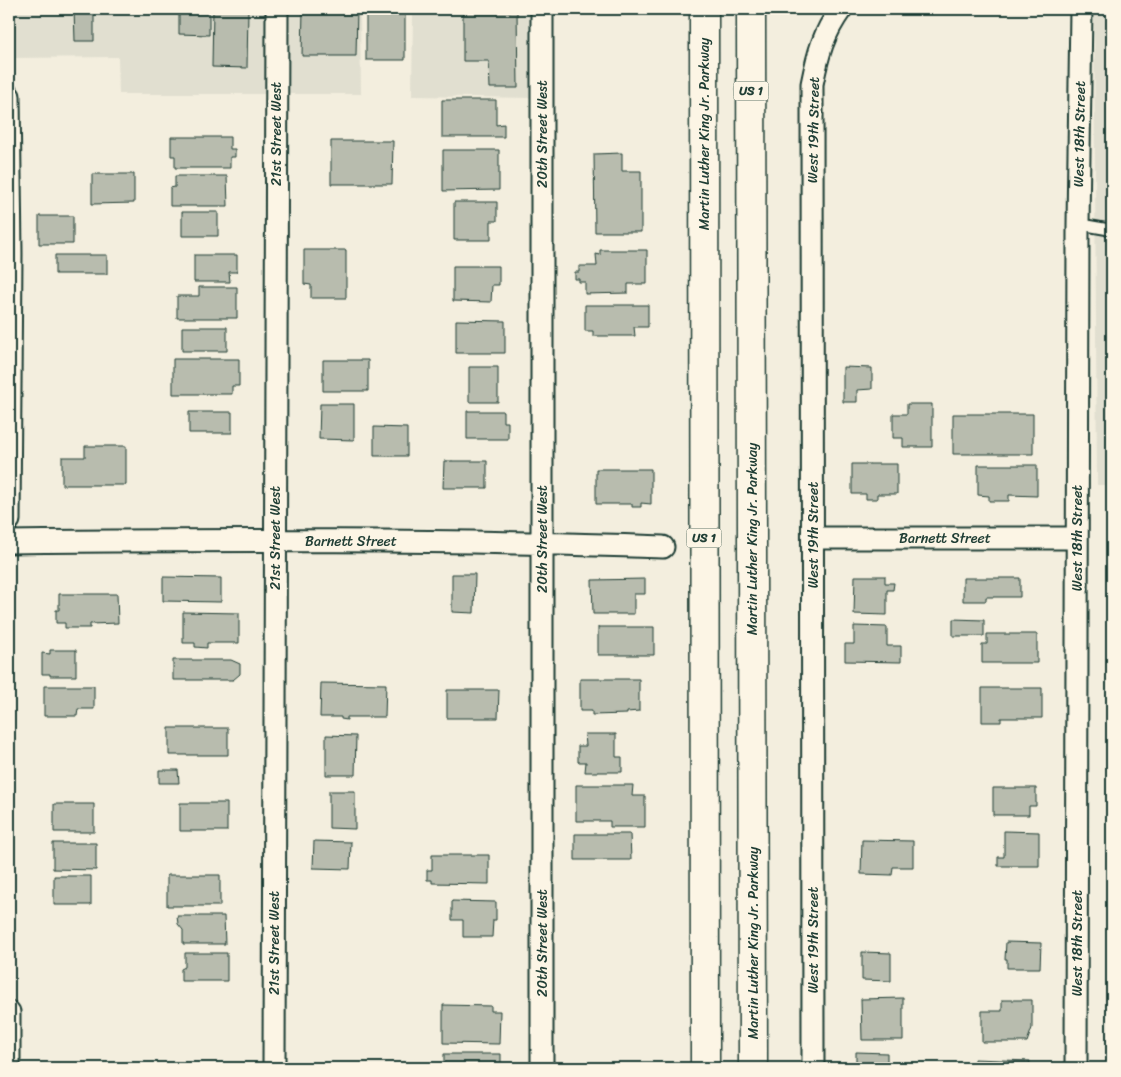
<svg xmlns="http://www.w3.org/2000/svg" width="1121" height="1077" font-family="Sriracha,sans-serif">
<rect width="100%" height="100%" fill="#f3eede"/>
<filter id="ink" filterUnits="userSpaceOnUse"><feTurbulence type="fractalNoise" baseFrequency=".02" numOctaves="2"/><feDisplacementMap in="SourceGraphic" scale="10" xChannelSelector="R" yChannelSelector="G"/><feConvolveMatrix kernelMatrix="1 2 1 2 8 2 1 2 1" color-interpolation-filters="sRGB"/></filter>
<g filter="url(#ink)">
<path fill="#e1dfd0" d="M9,9h351l1,85h-242l-1,-37 -109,1z
M413,9h119l1,89 -121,-2z
M1094,9h18v476h-15z"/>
<path fill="#b8bcae" stroke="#1f3d34" d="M74,9h20v32h-19z
M179,9h30v26l-30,-1z
M213,9h35l-1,59 -35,-1z
M303,9h54l-1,47h-54z
M366,9h39v51h-39z
M1109,9h3v143h-4z
M463,11h54l1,77h-28l-1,-27h-26z
M442,100h54v25l8,-1v13h-62z
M171,137h59v12h5v8h-5v11h-55v-12h-4z
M331,141h62l-1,43h-61z
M443,150h56v40l-56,1z
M622,153v18h19v61h-46l-1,-78z
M92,174h42v29l-42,1z
M175,176h52l1,30h-58v-18l5,-1z
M454,202h43v19h-6v19h-37z
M182,212h36v24h-36z
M39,216h34v28h-34z
M304,250h42v48h-35v-13l-7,-1z
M600,250h47v34h-19v9l-43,1v-12h-6v-3h-4v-7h4v-6h18l-1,-12 4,1z
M55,255h52v19h-52z
M194,255h43v17h-8l1,10h-36z
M453,266h46v19h-7l-1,17 -38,-1z
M199,287h38v31h-60v-22h22z
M585,305h63v22h-14l1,9h-42v-5h-8z
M456,320l49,1v32h-49z
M182,327h45v24h-45z
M173,359h66v27h-7v8h-59z
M323,360h45v31h-45z
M469,367h29v35h-29z
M843,367l29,1v21l-15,1v12h-14z
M320,404h34v36l-35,-1z
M907,404h25v43h-29v-9h-10v-24h14z
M467,411h36v11h5v17h-41z
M189,412h43v21h-43z
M953,414h80v40h-80z
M374,427l33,1v28h-33z
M85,446h41v39h-64v-28h23z
M444,461h43v27h-44z
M852,464h45v30h-20v5h-11v-5h-14z
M978,465h59v31l-28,-1v6h-20v-5l-11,-1z
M596,469h55v35l-10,-1v4h-9v-3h-36z
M452,574h23l-1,39 -22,-1z
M855,576h30v7h9l-1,7h-6v25l-33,-1z
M163,577l58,1v24l-58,-1z
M963,578h57v19h-34v4h-23z
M645,579v15h-11v20h-41l-1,-34z
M59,594h58l1,29 -28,1v4h-25v-5h-9v-13h3z
M183,612l56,1v30h-32v5l-12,-1v-4h-12z
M953,619l31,1v16h-31z
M854,626l33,1v19h14v16l-56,-1v-17h9z
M598,627h56v28h-56z
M987,634h50v29h-55v-19h5z
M50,650h26v26h-26v-2h-8v-21l8,1z
M173,660h58l9,4v10l-7,6h-60z
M580,679h59v32l-12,1v2l-35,1v-4h-12z
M321,683l65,1 -1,33h-38v3l-6,-1v-2h-21z
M44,686h50v23h-16l-1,7h-33z
M982,688h60v30h-41v4h-19z
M447,690h52l-1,28h-51z
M169,728h59v27h-59z
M585,734h31v23h6v15h-37l1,-10h-8v-16h8z
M326,735l30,1 -1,39h-29z
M159,770h19l1,13h-20z
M576,785h57l-1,11h13v31h-35v-6h-34z
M993,788h43v18h-7v9h-36z
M329,791h26v38l-26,-1z
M180,803h47v28h-47z
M54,804h40v28h-40z
M1004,831l35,1v34h-41v-9h6z
M575,834h55l1,26h-56z
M862,840l51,1v26h-20l-1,8 -31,-1z
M314,841l37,1 -1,27 -37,-1z
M53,843h43v27l-43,-1z
M432,855h57v29l-57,-1v-3h-5v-10h5z
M167,875h53v31h-53z
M54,876h37v29h-37z
M452,901l44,1v18h-3l-1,17h-29v-17h-11z
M177,916h47l1,28h-42v-14l-5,-6z
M1006,942l35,1 -1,25h-33v-9h-2z
M862,952l29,1v28l-29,-1z
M185,953h42v28h-46v-12l4,-2z
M903,998v42h-41l-1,-41z
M1002,1000h30v28l-5,14h-45v-31h20z
M443,1005l48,1v5h9l-1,33 -56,-1z
M856,1052l31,1v15h-31z
M444,1054h57v14h-57z
M974,1059l56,2 -1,7h-55z"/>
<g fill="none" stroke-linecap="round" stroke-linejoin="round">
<g stroke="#1f3d34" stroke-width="14">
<path id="lane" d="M1078,224l34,6"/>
</g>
<g stroke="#1f3d34" stroke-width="25">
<path id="street" d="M9,96l2,158 -2,266
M813,538h264
M9,542c218,-2 436,-3 654,5
M9,1012v56
M274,1068l3,-1059
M542,1068v-1059
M813,1068l-1,-984c6,-30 11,-50 29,-75
M1076,1068l2,-844 3,-215"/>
</g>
<g stroke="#1f3d34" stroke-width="31">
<path id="highway" d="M704,9l1,1059
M751,9l2,1059"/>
</g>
<use href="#lane" stroke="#fcf5e5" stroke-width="10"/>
<use href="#street" stroke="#fcf5e5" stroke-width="21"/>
<use href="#highway" stroke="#fcf5e5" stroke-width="28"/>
</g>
</g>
<g text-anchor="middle" stroke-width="5" stroke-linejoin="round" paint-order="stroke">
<g fill="#fcf5e5" stroke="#617469" stroke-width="1">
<rect x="733.5" y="81.5" width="35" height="19" rx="4"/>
<rect x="686.5" y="528.5" width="35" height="19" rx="4"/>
</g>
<g font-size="12" font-weight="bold" fill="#1f3d34">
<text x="751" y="95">US 1</text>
<text x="704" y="542">US 1</text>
</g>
<g font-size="14" fill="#1f3d34" stroke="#fcf5e5">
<text transform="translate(813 130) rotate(-89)" y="5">West 19th Street</text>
<text transform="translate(276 134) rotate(-90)" y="5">21st Street West</text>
<text transform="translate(542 134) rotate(-90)" y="5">20th Street West</text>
<text transform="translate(704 134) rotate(-90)" y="5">Martin Luther King Jr. Parkway</text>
<text transform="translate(1079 134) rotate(-89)" y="5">West 18th Street</text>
<text transform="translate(813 535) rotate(-90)" y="5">West 19th Street</text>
<text transform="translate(275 538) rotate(-90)" y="5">21st Street West</text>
<text x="945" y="543">Barnett Street</text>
<text transform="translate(1077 538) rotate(-90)" y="5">West 18th Street</text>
<text transform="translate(542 539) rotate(-90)" y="5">20th Street West</text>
<text transform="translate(752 539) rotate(-90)" y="5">Martin Luther King Jr. Parkway</text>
<text x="351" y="546">Barnett Street</text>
<text transform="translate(813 940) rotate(-90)" y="5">West 19th Street</text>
<text transform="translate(274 943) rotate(-90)" y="5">21st Street West</text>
<text transform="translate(542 943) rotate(-90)" y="5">20th Street West</text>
<text transform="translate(753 943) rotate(-90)" y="5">Martin Luther King Jr. Parkway</text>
<text transform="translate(1077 943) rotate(-90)" y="5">West 18th Street</text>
</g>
</g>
<rect width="1121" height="1077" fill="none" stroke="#fcf5e5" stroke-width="30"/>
<rect x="15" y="15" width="1091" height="1047" fill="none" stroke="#1f3d34" stroke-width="2" filter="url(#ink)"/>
</svg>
